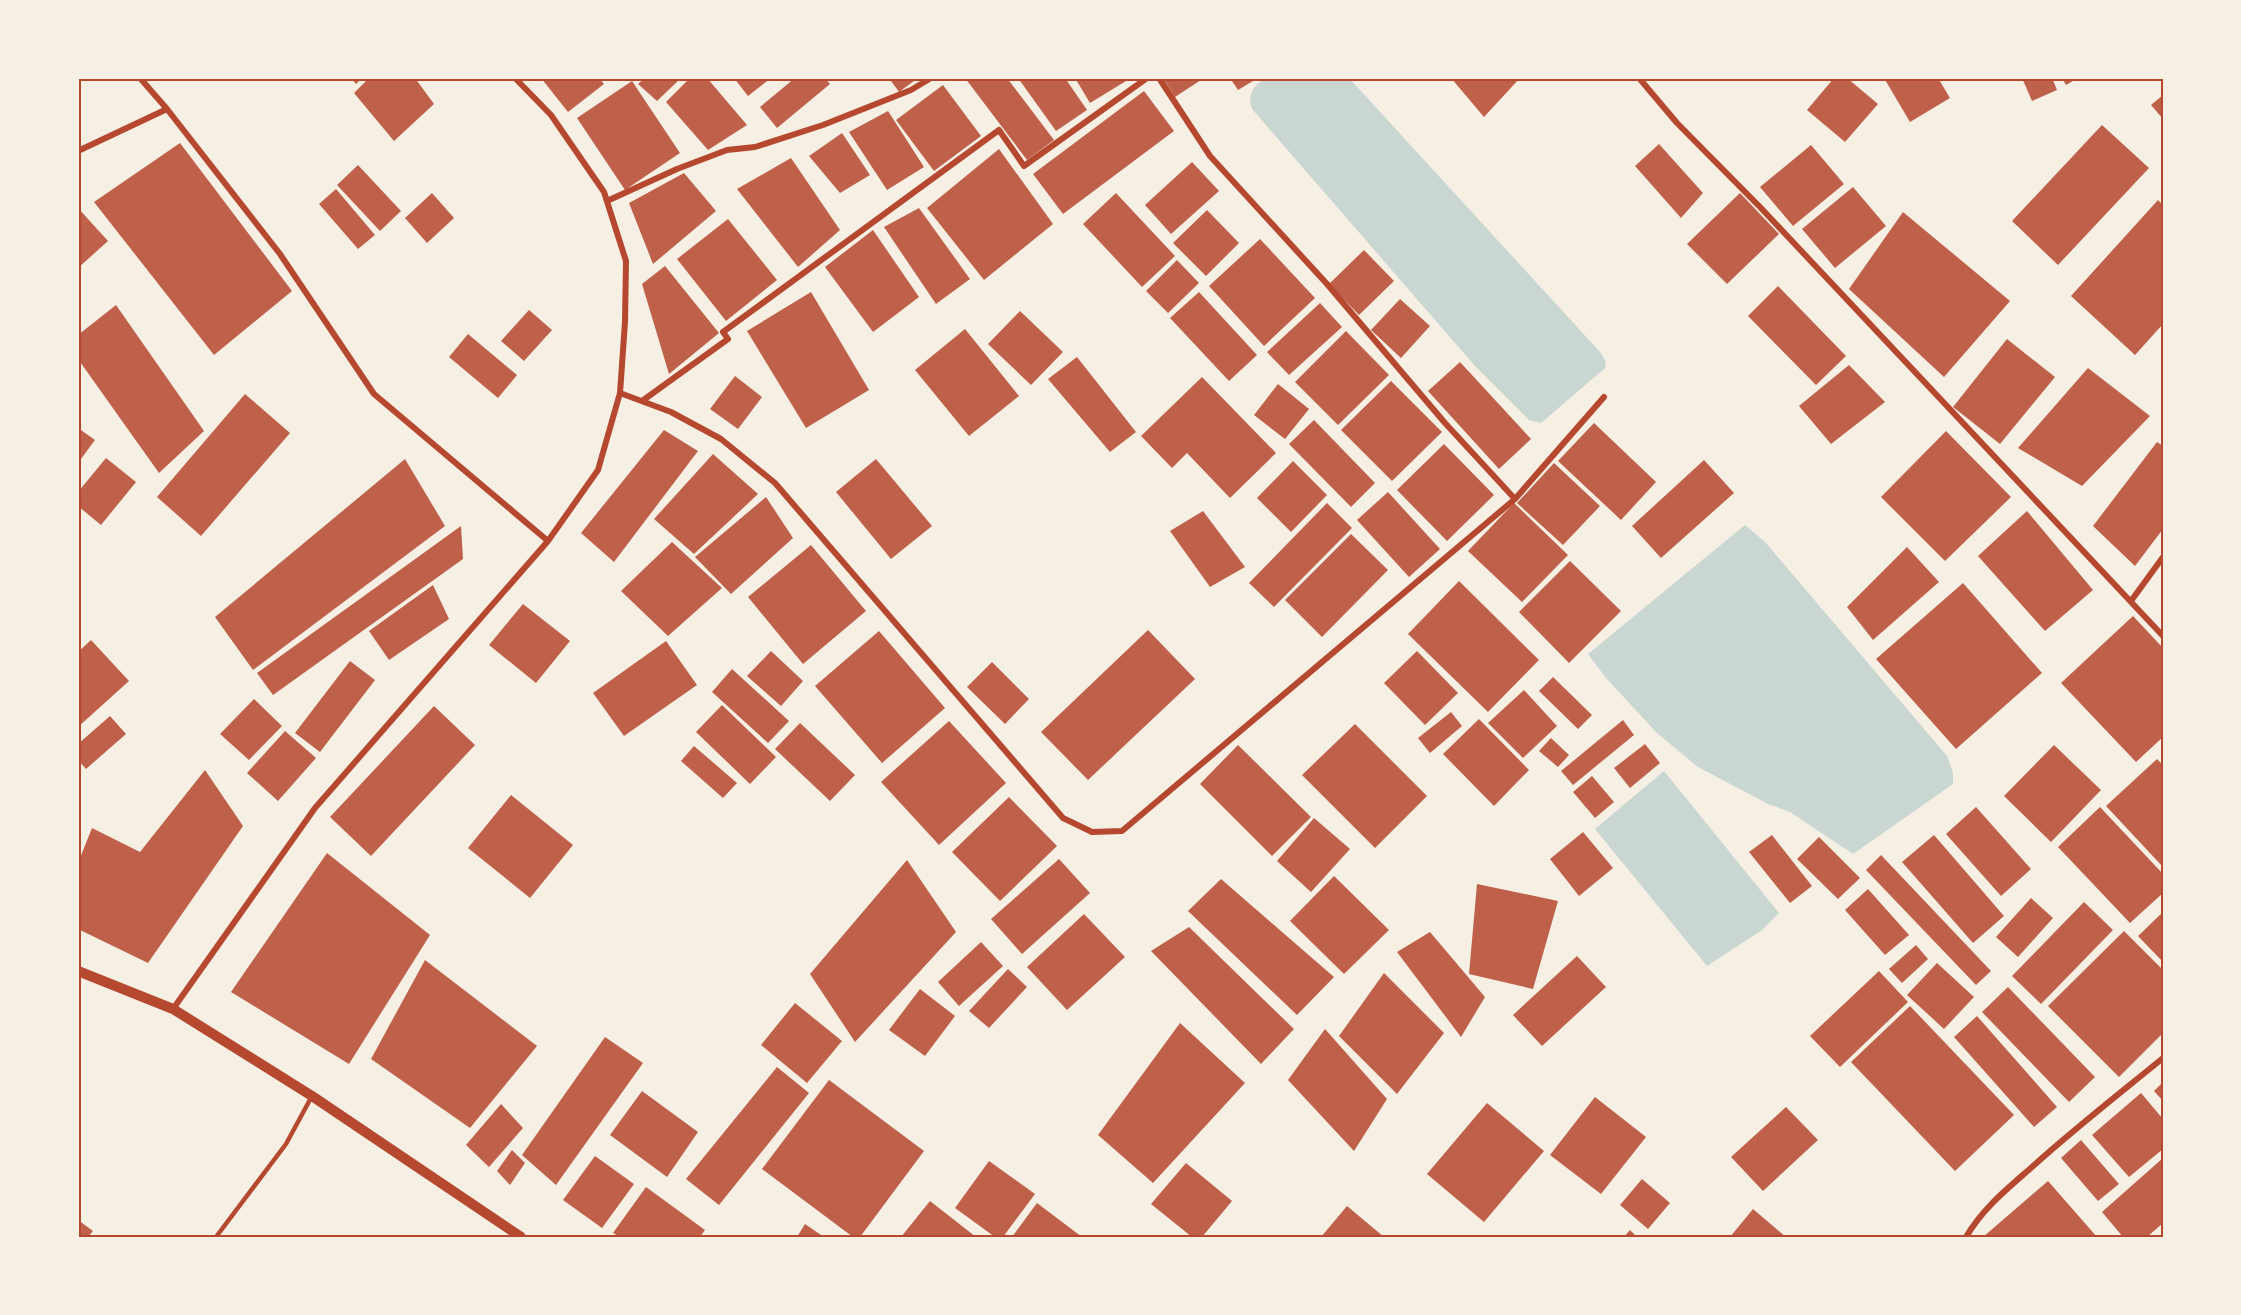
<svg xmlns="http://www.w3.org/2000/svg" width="2241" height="1315" font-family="'Nunito Sans',sans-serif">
<rect width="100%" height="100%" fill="#f6efe4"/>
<path fill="#c9d6d2" d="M1265,78h84l251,274 6,10 -1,6 -64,55 -12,-3 -54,-54 -223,-257c-5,-13 1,-23 13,-31z
M1745,525l20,17 182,214 6,17v11l-100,70 -63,-42 -22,-8 -70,-37 -41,-34 -51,-55 -18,-24z
M1664,771l115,142 -17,17 -55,36 -112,-137z"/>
<path fill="#bf614a" d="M351,78h11l-6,6z
M369,78h46l19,26 -40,37 -40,-48z
M541,78h58l5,6 -36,28z
M645,78h36l-24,23 -19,-17z
M690,78h17l40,47 -39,25 -42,-48z
M734,78h37l-23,18z
M795,78h30l5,6 -53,44 -17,-21z
M889,78h29l-19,14z
M965,78h42l47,62 -27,20z
M1018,78h47l22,32 -31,21z
M1075,78h56l-41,25z
M1163,78h41l-29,19z
M1230,78h28l-20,12z
M1451,78h69l-36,39z
M1834,78h13l31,26 -33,38 -38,-32z
M1884,78h54l12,20 -40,24z
M2022,78h30l5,12 -25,11z
M2062,78h16l-12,7z
M632,81l48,72 -55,37 -48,-72z
M943,85l38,51 -47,35 -38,-51z
M1144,91l30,40 -111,83 -30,-40z
M2163,95v24l-12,-14z
M888,111l36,56 -37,23 -38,-58z
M2102,125l47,43 -91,97 -46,-44z
M842,133l28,42 -30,18 -31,-37z
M180,143l112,148 -78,64 -120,-153z
M1659,144l44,49 -22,25 -46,-52z
M1811,145l33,39 -51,42 -33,-39z
M999,149l54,75 -69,56 -57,-72z
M791,158l49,72 -42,37 -61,-78z
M1192,162l27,29 -48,43 -26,-29z
M358,165l43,46 -21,20 -43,-46z
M684,173l32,38 -63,53 -24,-61z
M1853,187l33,39 -51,42 -33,-39z
M336,189l39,46 -17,14 -39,-45z
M432,193l22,25 -27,25 -22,-25z
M1116,193l59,63 -33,31 -59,-63z
M1740,193l39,41 -52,50 -40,-40z
M2158,200l5,5v119l-28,31 -64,-59z
M78,208l30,33 -30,27z
M919,208l51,71 -34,25 -52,-77z
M1207,210l32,33 -33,33 -33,-33z
M1903,212l107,89 -66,76 -95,-88z
M728,219l49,61 -51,41 -49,-62z
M873,230l46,67 -46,35 -48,-65z
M1260,239l55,59 -51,48 -55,-60z
M1364,250l30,31 -35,34 -30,-31z
M1177,260l22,23 -31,30 -22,-22z
M665,266l54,67 -50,41 -27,-90z
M1778,286l68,70 -30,29 -68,-69z
M811,292l58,98 -63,38 -59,-97z
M1199,292l58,63 -28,26 -59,-63z
M1400,299l30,27 -29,32 -30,-28z
M1320,303l22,24 -53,48 -22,-23z
M116,305l88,126 -45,42 -81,-114v-24z
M529,310l23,20 -28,31 -23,-20z
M1020,311l43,41 -32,33 -43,-41z
M965,329l54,67 -50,40 -54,-66z
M1346,331l43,44 -51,50 -43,-43z
M468,334l49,41 -19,23 -49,-41z
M2007,339l48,38 -55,67 -47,-37z
M1077,357l59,75 -26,20 -62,-73z
M1460,362l71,77 -32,30 -71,-78z
M1849,365l36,37 -54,42 -32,-38z
M2088,368l62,48 -68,70 -64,-38z
M735,376l27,21 -24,32 -28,-20z
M1202,377l74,76 -46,45 -43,-45 -15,15 -31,-32z
M1391,381l51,51 -50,49 -51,-51z
M1278,384l31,25 -24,30 -31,-24z
M245,394l45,39 -89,103 -44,-39z
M1314,420l61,63 -24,24 -62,-63z
M1594,423l62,59 -35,38 -63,-59z
M78,428l17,12 -17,23z
M664,430l34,21 -84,111 -33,-29z
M1946,431l65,66 -66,64 -64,-64z
M2157,442l6,4v83l-28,37 -42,-40z
M1444,444l50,51 -47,46 -50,-51z
M713,454l45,40 -64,60 -40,-35z
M106,458l30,24 -35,43 -23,-19v-14z
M405,459l40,67 -192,144 -38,-53z
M876,459l56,67 -41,33 -55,-67z
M1704,460l30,33 -73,65 -29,-32z
M1293,461l34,34 -36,37 -34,-34z
M1554,463l46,43 -37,39 -46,-42z
M1388,492l52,57 -31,28 -52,-57z
M766,497l27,41 -62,56 -36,-37z
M1327,503l25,25 -78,79 -25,-24z
M1514,503l54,52 -46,47 -54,-51z
M1203,511l42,56 -35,20 -40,-56z
M2027,511l66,79 -48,41 -67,-75z
M461,526l2,33 -190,136 -16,-22z
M1351,534l37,36 -66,67 -37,-37z
M672,542l50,46 -54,48 -47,-45z
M811,545l55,66 -63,53 -55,-67z
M1907,547l32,35 -66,58 -26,-33z
M1570,561l51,50 -52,52 -50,-51z
M1459,581l80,79 -51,52 -80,-78z
M1963,583l79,90 -86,76 -80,-90z
M433,585l16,34 -60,41 -20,-29z
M523,604l47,37 -34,42 -47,-38z
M2133,616l30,32v89l-27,25 -75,-79z
M1148,630l47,49 -107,101 -47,-48z
M879,631l66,77 -63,55 -67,-77z
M91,640l38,41 -51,46v-75z
M666,641l31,44 -73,51 -31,-43z
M771,651l32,30 -22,25 -34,-30z
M1417,651l41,42 -33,32 -41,-42z
M350,661l25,19 -55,72 -25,-19z
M992,662l37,37 -24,25 -38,-37z
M732,669l57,52 -21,22 -56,-51z
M1553,677l39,38 -14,14 -39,-38z
M1524,690l33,36 -34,32 -35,-35z
M254,699l28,27 -33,34 -29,-26z
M722,705l54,52 -26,27 -54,-52z
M434,706l41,39 -104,111 -41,-39z
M1451,712l11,14 -32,27 -12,-15z
M110,716l16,18 -40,35 -8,-9v-16z
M1479,719l50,51 -35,36 -51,-52z
M1623,720l11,15 -61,50 -12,-14z
M949,721l57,62 -67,62 -58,-63z
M800,723l55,52 -25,26 -55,-52z
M1355,724l72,72 -52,52 -73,-73z
M285,731l31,27 -38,43 -31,-28z
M1551,738l18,17 -11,12 -19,-16z
M1645,744l15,19 -30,25 -16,-20z
M1238,745l73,72 -39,39 -72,-72z
M2054,745l47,45 -50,52 -47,-46z
M694,746l43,37 -14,15 -42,-37z
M2157,759l6,6v102l-57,-61z
M205,770l38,56 -95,137 -70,-34v-66l14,-35 48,24z
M1592,776l22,26 -19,16 -22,-26z
M511,795l62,50 -43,53 -62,-50z
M1009,797l48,49 -57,55 -48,-49z
M1976,807l55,62 -30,27 -55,-62z
M2100,807l63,67v19l-33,30 -72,-76z
M1314,818l36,31 -39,43 -34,-31z
M1583,832l30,36 -34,28 -29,-37z
M1772,835l40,51 -22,17 -41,-51z
M1934,835l70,81 -31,27 -71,-81z
M1819,837l41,41 -22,21 -41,-40z
M327,853l103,82 -81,129 -118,-72z
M1881,855l110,116 -15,14 -110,-115z
M1059,859l31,34 -68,61 -31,-35z
M907,860l49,72 -101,110 -45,-68z
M1334,876l55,54 -45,44 -54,-53z
M1221,879l113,98 -37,38 -109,-104z
M1477,884l81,17 -25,88 -64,-15z
M1868,889l41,46 -24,20 -40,-45z
M2031,898l22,20 -35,39 -22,-20z
M2084,902l29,28 -72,74 -29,-28z
M2163,912v50l-25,-26z
M1084,914l41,43 -58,53 -40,-43z
M1189,927l105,102 -33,35 -110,-113z
M2124,931l39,39v63l-44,44 -71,-71z
M1430,932l55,65 -24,40 -64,-85z
M981,942l22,24 -44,40 -21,-24z
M1916,945l12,14 -26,24 -13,-14z
M1577,956l29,31 -64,59 -29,-31z
M425,960l112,86 -67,82 -99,-69z
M1937,963l37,34 -30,32 -37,-34z
M1008,969l19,18 -38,41 -20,-17z
M1879,971l29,31 -68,65 -30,-31z
M1384,973l60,60 -47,61 -58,-58z
M2008,987l87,90 -26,25 -87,-90z
M920,989l35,27 -30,40 -36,-26z
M795,1003l47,38 -35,42 -46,-38z
M1910,1006l104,109 -59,56 -104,-109z
M1977,1016l80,91 -23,20 -80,-90z
M1180,1023l65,60 -92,100 -55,-48z
M1325,1029l62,70 -33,52 -66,-71z
M605,1037l38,26 -87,122 -34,-30z
M777,1067l32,26 -90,112 -33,-26z
M829,1080l95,71 -64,86h-7l-91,-68z
M2163,1082v19l-9,-10z
M642,1091l56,41 -31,45 -57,-42z
M2141,1093l22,26v30l-34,28 -37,-42z
M1595,1097l51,40 -45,57 -51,-39z
M1487,1103l57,48 -60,71 -57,-48z
M501,1104l22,24 -34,39 -23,-22z
M1786,1107l32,33 -55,51 -32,-34z
M2081,1140l38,44 -21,17 -37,-43z
M512,1150l13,13 -15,22 -13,-14z
M595,1156l39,28 -32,44 -39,-28z
M2163,1158v65l-16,14h-24l-21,-25z
M989,1161l46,33 -32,43h-8l-40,-29z
M1186,1163l46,38 -30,36h-10l-41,-33z
M1642,1179l28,24 -22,26 -28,-24z
M2048,1181l49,56h-114z
M646,1187l59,43 -5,7h-80l-7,-4z
M930,1201l46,36h-75z
M1037,1203l45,34h-70z
M1347,1206l37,31h-63z
M1753,1209l33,28h-56z
M78,1220l15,11 -5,6h-10z
M805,1224l19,13h-27z
M1630,1230l7,7h-13z"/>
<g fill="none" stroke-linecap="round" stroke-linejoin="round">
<path stroke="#b5482f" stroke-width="4.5" d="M216,1237l70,-93 26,-48"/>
<path stroke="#b5482f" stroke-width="6" d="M140,78l27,31 113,145 94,140 174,147
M1159,78l51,78 117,128 118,139 70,76
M1639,78l38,45 83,84 403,429
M78,151l89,-42
M607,201l70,-32 50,-19 28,-3 68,-22 88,-35 20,-12
M620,393l51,19 50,27 54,44 288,335 29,14 30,-1 393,-332 89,-102
M642,401l86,-62 -5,-7 276,-202 25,36 123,-88
M2131,601l32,-44
M173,1009l142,-201 233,-267 50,-71 22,-77 5,-71 1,-61 -22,-69 -53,-77 -36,-37
M1966,1237c17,-29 41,-48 66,-70 42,-38 87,-73 131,-109"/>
<path stroke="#b5482f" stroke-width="10" d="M78,971l95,38 139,87 209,141"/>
</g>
<rect width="2241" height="1315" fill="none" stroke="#f6efe4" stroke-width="159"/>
<rect x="80" y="80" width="2082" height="1156" fill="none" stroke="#b5482f" stroke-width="2"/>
</svg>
